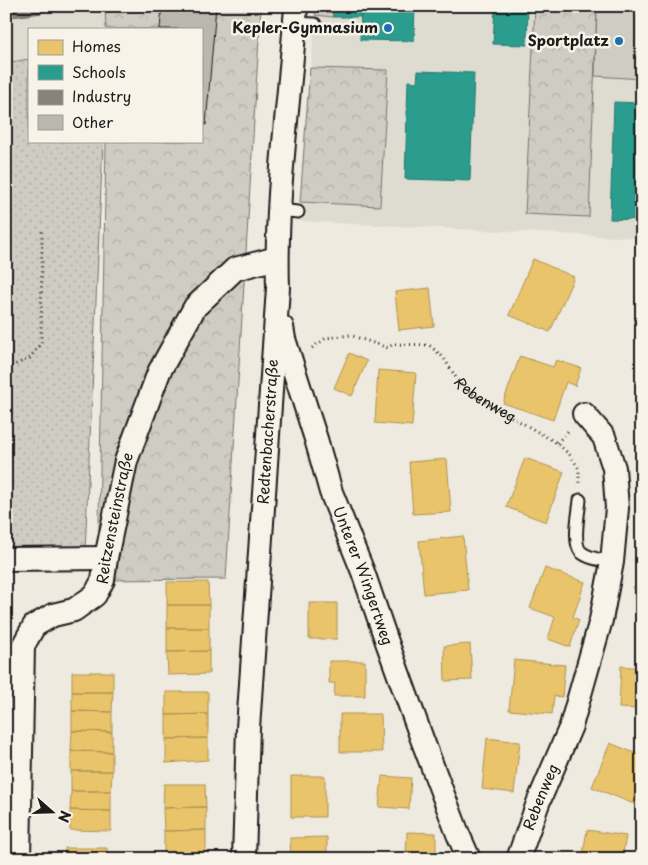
<svg xmlns="http://www.w3.org/2000/svg" width="648" height="865" font-family="'Playpen Sans',sans-serif">
<defs>
<pattern id="green-dots" width="8" height="8" patternUnits="userSpaceOnUse" patternTransform="scale(1.25)"><rect width="8" height="8" fill="#cfccc3"/><path d="M2 2h.1M6 6h.1" fill="none" stroke="#b1afa7" stroke-width="1.8" stroke-linecap="round"/></pattern>
<pattern id="forest-crowns" width="20" height="18" patternUnits="userSpaceOnUse" patternTransform="scale(1.25)"><rect width="20" height="18" fill="#cfccc3"/><path d="M2 6a3 3 0 1 1 6 0M12 15a3 3 0 1 1 6 0" fill="none" stroke="#b1afa7"/></pattern>
</defs>
<rect width="100%" height="100%" fill="#eeeae0"/>
<filter id="ink" filterUnits="userSpaceOnUse"><feTurbulence type="fractalNoise" baseFrequency=".02" numOctaves="2"/><feDisplacementMap in="SourceGraphic" scale="10" xChannelSelector="R" yChannelSelector="G"/><feConvolveMatrix kernelMatrix="1 2 1 2 8 2 1 2 1" color-interpolation-filters="sRGB"/></filter>
<g filter="url(#ink)">
<path fill="#dedbd1" d="M6,6h99l1,23h-77v30l-23,4z
M316,6h326v232l-345,-17 3,-19z"/>
<path fill="url(#green-dots)" stroke="#767470" d="M316,6h17v11l-18,-2z
M29,59v82h74l-18,411 -79,2v-491z"/>
<path fill="url(#forest-crowns)" stroke="#767470" d="M105,6h156l-35,573 -128,1 8,-439h95v-112h-95z
M535,6h62l-8,211 -64,-3z
M310,68l78,2 -8,136 -80,-4z"/>
<path fill="#cfccc3" stroke="#767470" d="M597,6h45v73l-47,-3z"/>
<path fill="#e9c46a" stroke="#ac9253" d="M533,259l41,18 -24,55 -41,-17z
M430,288l4,38 -35,4 -4,-38z
M349,353l18,8 -15,35 -18,-8z
M520,356l33,11 3,-7 25,8 -6,18 -9,-4 -13,38 -50,-17z
M378,370l38,3 -4,53 -37,-3z
M525,458l39,14 -18,50 -40,-15z
M447,459l4,53 -38,2 -4,-52z
M463,536l5,54 -44,4 -5,-53z
M545,568l40,14 -12,35 6,3 -9,27 -22,-8 7,-22 -25,-9z
M167,582h41l1,23h-42z
M642,585v34h-2l-7,-32z
M309,603h28v36h-28z
M167,605h42v23h-42z
M167,628h42v23l-42,1z
M470,644l2,36 -27,1 -1,-35z
M209,651v23l-41,1 -1,-23z
M514,660l51,5 -3,32 -8,-1 -2,18 -43,-4z
M329,661h36v35h-31l1,-13h-6z
M621,666l21,2v41l-23,-1z
M72,672h41v20h-41z
M72,692h41l-1,20 -40,-1z
M166,692h42v22l-42,1z
M72,711l40,1v20l-40,-1z
M208,714v24l-42,1v-24z
M340,714h41l1,38h-42z
M72,731l40,1v20l-41,-1z
M208,738v22l-42,3v-24z
M487,738l33,4 -6,51 -32,-4z
M610,743l32,13v30l-8,18 -42,-17z
M71,751l41,1v19h-41z
M71,771h41l-1,20h-40z
M291,776h34v41h-34z
M382,776l29,2 -2,31 -30,-2z
M164,784h41l1,23 -43,1z
M71,791h40v20l-41,-1z
M206,807v23l-42,1 -1,-23z
M70,810l41,1v20l-41,-1z
M206,830v22l-42,3v-24z
M587,830l39,6 -4,23h-40z
M407,832l29,1v26h-30z
M327,837v22h-36l-1,-21z
M65,848h42v11h-43z"/>
<path fill="#2a9d8f" stroke="#26766c" d="M333,6h28v11h-28z
M361,6h54l-1,35 -54,-1z
M495,6h33l-1,39 -34,-1z
M418,71l56,2 -4,108 -65,-2 3,-98 9,1z
M614,102l28,1v117l-32,-1z"/>
<path fill="#8a817c" stroke="#69635f" d="M6,6h35l1,7 -31,4v4h-5z"/>
<path fill="#bab7af" stroke="#1c1c1c" d="M162,6h54l-10,119 -5,-1v-95h-41z"/>
<g fill="none" stroke-linecap="round" stroke-linejoin="round">
<g stroke="#1c1c1c" stroke-width="15">
<path id="lane" d="M294,23l21,1
M279,210l19,2
M580,500c-1,12 -8,43 1,52 8,7 21,8 31,10"/>
</g>
<g stroke="#1c1c1c" stroke-width="26">
<g id="street">
<path id="s2" d="M282,327l2,12 32,100 15,53 32,80 24,70 35,97 36,95 11,25"/>
<path d="M6,559l100,-1"/>
<path id="s3" d="M19,859l4,-213 11,-20 19,-11 21,-5 21,-15 8,-15 3,-22 20,-97 33,-89 36,-65 40,-38 42,-11"/>
<path id="s4" d="M244,859l4,-131 30,-440c-3,-94 12,-188 18,-282"/>
<path id="s5" d="M518,859l20,-56 33,-77 30,-106 11,-58 5,-54 -3,-40 -10,-31 -20,-23"/>
</g>
</g>
<g stroke="#1c1c1c" stroke-width="3" stroke-dasharray="1 4" stroke-linecap="butt">
<path id="s1" d="M312,348l14,-10 24,-3 38,13 5,-4 36,1 14,12 17,27 17,13 80,46 14,13 8,13v15"/>
<path d="M6,367l6,-1 18,-8 11,-15 1,-114"/>
<path d="M557,443l11,-12"/>
</g>
<use href="#lane" stroke="#f7f3e8" stroke-width="11"/>
<use href="#street" stroke="#f7f3e8" stroke-width="22"/>
</g>
</g>
<g fill="#1f6fb2" stroke="#f7f3e8" stroke-width="2">
<circle cx="388" cy="28" r="5"/>
<circle cx="619" cy="41" r="5"/>
</g>
<g text-anchor="middle" stroke-width="5" stroke-linejoin="round" paint-order="stroke">
<g font-size="15" font-weight="bold" fill="#1c1c1c" stroke="#f7f3e8" text-anchor="end">
<text x="378" y="33">Kepler-Gymnasium</text>
<text x="609" y="46">Sportplatz</text>
</g>
<g font-size="15" fill="#1c1c1c" stroke="#f7f3e8">
<text dy="5" stroke="none"><textPath href="#s1" startOffset="204">Rebenweg</textPath></text>
<text dy="5" stroke="none"><textPath href="#s4" startOffset="428">Redtenbacherstraße</textPath></text>
<text dy="5" stroke="none"><textPath href="#s3" startOffset="385">Reitzensteinstraße</textPath></text>
<text dy="5" stroke="none"><textPath href="#s2" startOffset="262">Unterer Wingertweg</textPath></text>
<text dy="5" stroke="none"><textPath href="#s5" startOffset="66">Rebenweg</textPath></text>
</g>
</g>
<rect width="648" height="865" fill="none" stroke="#f7f3e8" stroke-width="25"/>
<rect x="12" y="12" width="623" height="840" fill="none" stroke="#1c1c1c" stroke-width="2" filter="url(#ink)"/>
<rect x="28" y="28" width="175" height="115" fill="#f7f3e8" stroke="#9f9d96"/>
<rect x="38" y="40" width="25" height="15" fill="#e9c46a" stroke="#9f9d96"/>
<text x="72" y="52" font-size="15" fill="#1c1c1c">Homes</text>
<rect x="38" y="65" width="25" height="15" fill="#2a9d8f" stroke="#9f9d96"/>
<text x="72" y="78" font-size="15" fill="#1c1c1c">Schools</text>
<rect x="38" y="90" width="25" height="15" fill="#8a817c" stroke="#9f9d96"/>
<text x="72" y="102" font-size="15" fill="#1c1c1c">Industry</text>
<rect x="38" y="115" width="25" height="15" fill="#bab7af" stroke="#9f9d96"/>
<text x="72" y="128" font-size="15" fill="#1c1c1c">Other</text>
<g transform="translate(52 812) rotate(110)" stroke="#f7f3e8" stroke-width="4" paint-order="stroke">
<path d="M0-4L9 19L0 12L-9 19Z" fill="#1c1c1c"/>
<text y="-8" font-size="14" font-weight="bold" text-anchor="middle" fill="#1c1c1c">N</text>
</g>
</svg>
